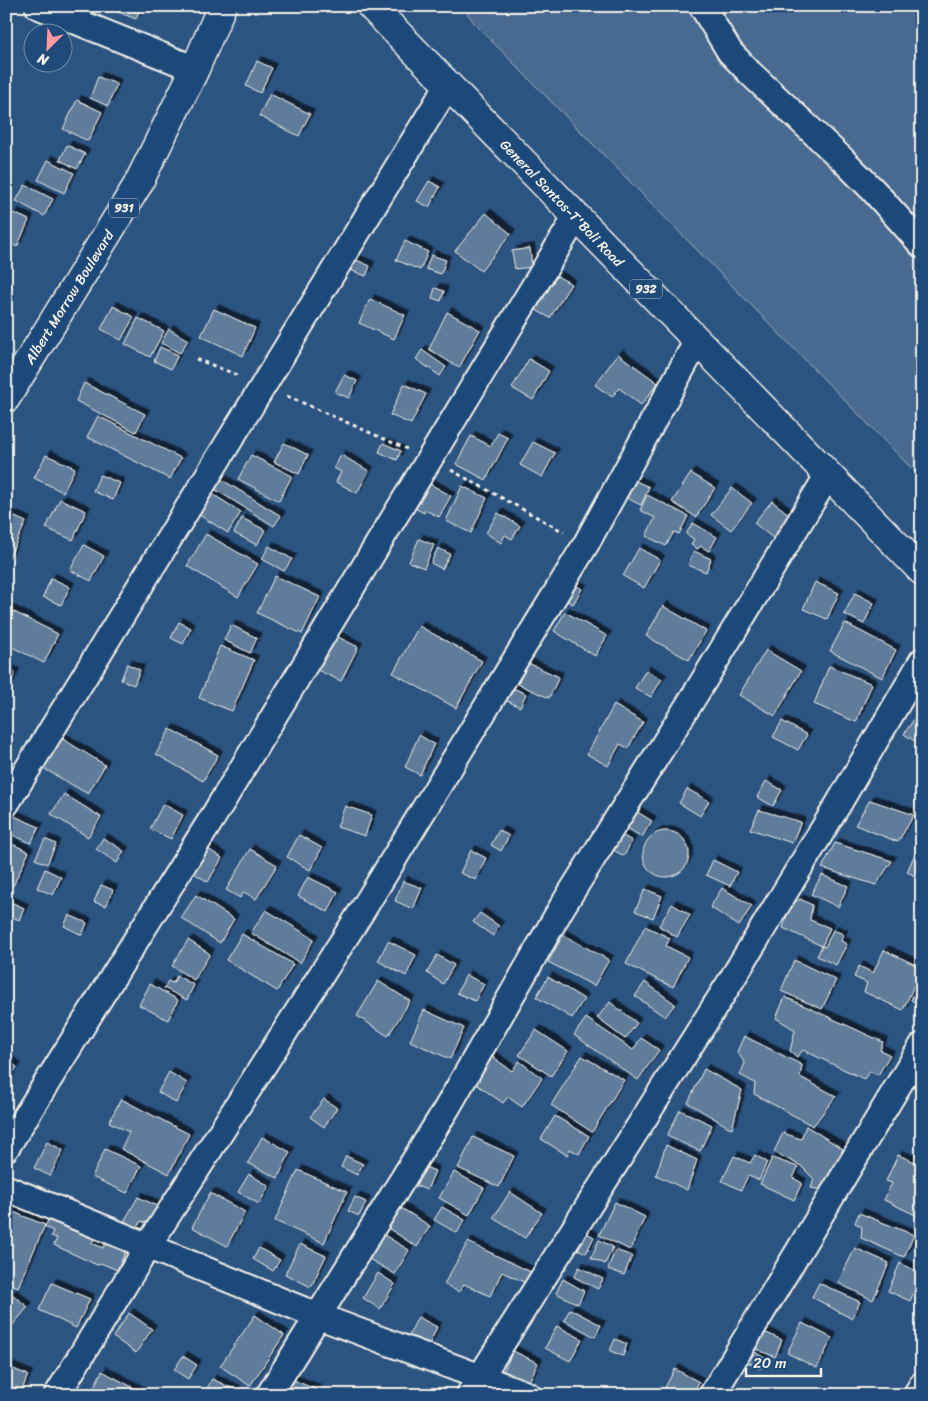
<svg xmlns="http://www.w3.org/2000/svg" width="928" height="1401" font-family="Sriracha,sans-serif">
<defs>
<filter id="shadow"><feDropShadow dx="4.5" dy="-4.5" stdDeviation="0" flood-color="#0009"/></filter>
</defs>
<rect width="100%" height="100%" fill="#2c5481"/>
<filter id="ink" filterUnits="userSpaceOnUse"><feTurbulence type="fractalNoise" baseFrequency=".02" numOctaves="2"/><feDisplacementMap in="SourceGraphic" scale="10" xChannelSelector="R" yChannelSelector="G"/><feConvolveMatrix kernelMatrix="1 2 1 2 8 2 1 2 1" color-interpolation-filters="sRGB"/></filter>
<g filter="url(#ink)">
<path fill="#496b90" stroke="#9eaebc" d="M462,6h460v473l-447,-455z"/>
<path fill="#5e7b9a" stroke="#f4f1e8" filter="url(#shadow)" d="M108,6h33l-5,13 -28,-11z
M257,61l15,7 -12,25 -14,-7z
M98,77l19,7 -9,22 -18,-8z
M270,94l40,20 -11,22 -40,-20z
M77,100l25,12 -14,29 -25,-12z
M67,145l18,9 -8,15 -17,-9z
M48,160l26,13 -10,20 -26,-13z
M429,181l11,6 -11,20 -12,-6z
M25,185l28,14 -9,17 -28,-15z
M14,213l15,7 -12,27 -11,-6v-11z
M486,213l25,21 -30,37 -26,-20z
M405,241l23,11 -8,18 -24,-10z
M530,248l2,19 -17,2 -3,-18z
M431,255l15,5 -5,14 -15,-5z
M354,259l16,7 -4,10 -16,-6z
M557,276l14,8 -21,34 -14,-8z
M435,288l9,3 -3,10 -9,-3z
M370,299l35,16 -11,24 -35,-16z
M113,306l21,11 -13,23 -20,-11z
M214,309l41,19 -12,28 -42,-20z
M447,312l33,18 -21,38 -30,-19z
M138,318l26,13 -14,26 -25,-13z
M169,329l19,11 -8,13 -19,-10z
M160,347l18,8 -7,14 -17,-8z
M422,350l24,17 -6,9 -24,-17z
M618,354l40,29 -17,22 -22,-17 -7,9 -17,-12z
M529,359l20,12 -16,29 -21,-12z
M344,375l13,6 -8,17 -14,-6z
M84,383l61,31 -9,18 -60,-31z
M404,384l22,10 -15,30 -21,-9z
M98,416l83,42 -11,21 -83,-42z
M498,433l10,5 -22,42 -30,-16 15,-28 20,10z
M533,442l22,11 -13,24 -22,-12z
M284,443l24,12 -9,19 -25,-12z
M383,443l18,8 -4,9 -18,-8z
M46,455l29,13 -12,24 -29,-14z
M251,455l41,21 -13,25 -41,-22z
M341,455l28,16 -12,22 -21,-11 5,-10 -7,-4z
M691,473l24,15 -19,29 -24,-15z
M100,475l20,8 -7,17 -20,-9z
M219,478l62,38 -7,10 -61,-38z
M631,479l18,8 -8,18 -18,-9z
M423,480l28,16 -12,21 -14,-7 -1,3 -15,-8z
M462,486l25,12 -16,35 -25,-12z
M732,488l20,15 -21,27 -20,-15z
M209,492l32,20 -13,21 -32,-20z
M647,495l41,21 -9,18 -5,-2 -8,14 -20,-10 9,-18 -15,-8z
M60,499l26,12 -13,29 -27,-12z
M772,501l18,14 -17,23 -19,-15z
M6,513l20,9 -20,42z
M498,513l22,13 -8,13 -7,-4 -4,8 -15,-10z
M242,518l23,12 -8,15 -23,-12z
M693,523l24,14 -8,14 -9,-5 -2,3 -7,-4 3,-6 -8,-5z
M206,534l52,30 -20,33 -51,-31z
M419,539l15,6 -10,23 -15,-6z
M84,545l20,11 -13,25 -21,-11z
M269,546l23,13 -8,12 -22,-12z
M438,548l12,6 -8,15 -11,-6z
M639,548l21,12 -16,28 -21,-12z
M694,551l17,8 -5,13 -18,-7z
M275,576l45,21 -18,37 -45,-21z
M51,578l19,9 -9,18 -18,-8z
M570,582l12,7 -9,15 -12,-6z
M815,582l24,11 -12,26 -24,-10z
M855,593l19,10 -10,21 -20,-10z
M663,606l43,25 -17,29 -43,-24z
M6,608l52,26 -14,29 -38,-19z
M565,612l42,24 -12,20 -41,-25z
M179,622l12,6 -8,16 -12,-6z
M845,623l51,27 -14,28 -52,-27z
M231,625l26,13 -7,15 -26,-13z
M419,626l63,35 -26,47 -63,-35z
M332,634l26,13 -17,34 -26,-12z
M220,646l34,14 -22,51 -33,-13z
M766,650l35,21 -26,45 -36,-21z
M528,663l31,14 -10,21 -31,-14z
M127,664l13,6 -6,15 -13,-5z
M829,666l43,18 -16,38 -42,-18z
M6,669l9,4 -9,21z
M646,670l16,9 -11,18 -16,-9z
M507,685l19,9 -6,13 -19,-9z
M614,705l29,17 -15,26 -8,-4 -12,22 -21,-12z
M922,707v39l-18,-12z
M782,721l25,14 -9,15 -25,-13z
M170,729l48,26 -15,26 -47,-27z
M419,735l15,9 -14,31 -15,-8z
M61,738l44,27 -17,29 -45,-26z
M766,781l16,9 -9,16 -16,-9z
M687,789l22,12 -9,15 -21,-13z
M64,794l37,23 -13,20 -37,-23z
M870,800l44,15 -16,27 -43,-17z
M163,804l20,11 -12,24 -21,-10z
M345,806l27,9 -7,21 -28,-9z
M634,810l18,11 -10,16 -18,-11z
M759,810l42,12 -9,21 -42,-14z
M12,815l27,12 -8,16 -25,-11v-4z
M499,830l10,6 -8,15 -10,-6z
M643 854a23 23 0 1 1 46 0a23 23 0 1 1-46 0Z
M616,832l16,9 -8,15 -16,-9z
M299,835l23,13 -12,22 -23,-13z
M103,838l21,13 -7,12 -21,-14z
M45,839l11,5 -9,20 -12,-5z
M6,841l23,11 -16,34 -7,-3z
M835,843l57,18 -16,24 -54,-17z
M205,847l17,11 -14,24 -17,-11z
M250,849l27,16 -21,34 -12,-7 -4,6 -14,-8z
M917,849l5,2v28l-15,-7z
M471,850l15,8 -10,22 -16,-7z
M713,860l24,12 -7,14 -24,-11z
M45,869l16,8 -8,18 -16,-7z
M822,875l26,11 -10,21 -27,-13z
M308,877l30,15 -10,20 -30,-16z
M403,881l19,7 -9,21 -18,-8z
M101,885l12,5 -7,16 -12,-4z
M722,888l30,18 -13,20 -29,-19z
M645,889l17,7 -9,22 -18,-7z
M196,895l38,24 -14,24 -39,-25z
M800,899l12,6 -2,15 20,8 -8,18 -39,-18 7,-23z
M8,901l16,7 -5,12 -13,-6z
M672,904l18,11 -13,22 -18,-11z
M266,910l48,29 -14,24 -49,-30z
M480,913l19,13 -6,10 -20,-14z
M69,915l18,8 -5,12 -18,-9z
M645,926l25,12 -4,8 22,11 -15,30 -47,-23z
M833,930l10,4 -2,7 6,3 -11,21 -19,-9 5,-10 3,1z
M242,934l51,30 -16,27 -51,-31z
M563,935l46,25 -15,26 -46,-24z
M188,940l22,14 -16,26 -22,-14z
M388,941l28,14 -10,21 -28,-15z
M884,950l38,18 -19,42 -39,-18 3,-9 -13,-6 5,-11 14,7z
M437,955l17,10 -11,19 -16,-11z
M794,960l42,20 -14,29 -41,-18z
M466,975l18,9 -9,17 -18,-8z
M177,976l17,9 -7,15 -23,-12 4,-7 5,2z
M548,977l36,22 -12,19 -36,-21z
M378,981l32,20 -22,35 -31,-20z
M920,981l2,1v25l-11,-7z
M645,982l30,22 -10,13 -30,-21z
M150,984l28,16 -10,20 -29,-15z
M785,997l98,45 -3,8 10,5 -12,20 -8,-4 -6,8 -61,-29 -6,7 -7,-6 5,-21 -19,-12z
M610,1002l27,21 -12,16 -28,-21z
M424,1010l40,18 -14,31 -40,-18z
M586,1018l47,32 8,-12 18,12 -21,30 -64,-45z
M536,1030l32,21 -17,25 -32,-21z
M744,1036l58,29 -2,12 36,19 -23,30 -59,-32 1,-11 -15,-8 5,-12 -8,-11z
M491,1056l21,15 7,-10 23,17 -20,29 -14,-10 -5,6 -30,-21z
M582,1056l42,24 -32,52 -41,-27z
M6,1060l11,7 -9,14 -2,-1z
M704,1069l38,21 -10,39 -44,-26z
M169,1072l18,11 -11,20 -18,-11z
M121,1099l68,35 -20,40 -48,-25 8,-17 -20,-10z
M324,1099l13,9 -13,19 -14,-10z
M680,1110l32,15 -12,26 -33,-15z
M555,1116l34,20 -10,18 -9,-5 -3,6 -26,-16z
M806,1126l37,23 -21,41 -11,-2 3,-9 -13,-13 -27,-14 9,-19 18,6z
M262,1137l28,15 -12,26 -30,-15z
M473,1137l41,19 -15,31 -41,-19z
M47,1142l16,8 -13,26 -16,-8z
M666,1145l31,15 -10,30 -31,-15z
M105,1149l36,17 -14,27 -35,-16z
M755,1155l12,7 -8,18 -11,-4 -7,14 -19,-9 12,-25 16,7z
M898,1155l24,10v53l-38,-18 8,-17 -6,-2z
M346,1156l17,8 -6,11 -16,-8z
M772,1158l26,9 -5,11 9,5 -8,17 -34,-16z
M420,1165l15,6 -8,19 -15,-6z
M298,1170l49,22 -23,51 -49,-22z
M454,1172l30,16 -15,27 -30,-17z
M249,1174l20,12 -10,18 -21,-12z
M510,1192l32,21 -17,25 -32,-20z
M210,1193l35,19 -18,34 -35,-19z
M138,1197l21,10 -8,18 -10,-4 -5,11 -14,-7z
M355,1197l11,5 -7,14 -11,-5z
M615,1202l30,15 -15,33 -31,-15z
M398,1206l32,20 -13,21 -32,-21z
M442,1207l23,13 -8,13 -23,-13z
M6,1209l39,16 -27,62 -12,-5z
M859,1213l55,22 -10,22 -43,-19 1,-11 -7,-4z
M49,1218l45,21 -2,4 11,5 3,-6 20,9 -9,19 -14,-6 -6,1 -43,-20 3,-7 -6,-2 2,-5 -8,-4z
M581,1230l13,7 -8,16 -13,-6z
M384,1235l25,15 -14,24 -26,-15z
M599,1240l14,7 -8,17 -14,-6z
M468,1242l67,32 -9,9 -24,-11 -12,24 -26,-12 -5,8 -15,-8z
M300,1244l26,12 -15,31 -26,-13z
M259,1248l21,12 -7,11 -20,-12z
M855,1248l34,15 -16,37 -35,-17z
M615,1250l17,6 -8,19 -16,-6z
M900,1263l22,11 -12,27 -22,-10z
M579,1267l24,12 -5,10 -24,-12z
M378,1273l17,11 -15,25 -17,-11z
M563,1279l21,12 -6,13 -22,-11z
M52,1283l38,16 -14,29 -37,-18z
M819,1283l41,19 -8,17 -40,-22z
M12,1294l16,13 -16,19 -6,-4v-22z
M570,1309l31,16 -6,12 -31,-17z
M129,1313l23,16 -16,24 -23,-16z
M255,1315l29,20 -34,51 -30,-20z
M418,1317l19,10 -10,22 -20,-10z
M802,1323l30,15 -15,30 -30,-15z
M557,1326l25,13 -12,22 -25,-13z
M764,1332l18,8 -7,17 -19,-8z
M615,1339l12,5 -4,12 -13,-5z
M513,1351l25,12 -10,21 -25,-12z
M755,1352l11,7 -6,10 -12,-7z
M183,1356l14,9 -9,14 -14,-9z
M6,1366l22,9 -8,20h-14z
M675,1369l24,13 -7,13h-31z
M102,1371l45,24h-57z
M212,1379l24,11 -2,5h-30z
M291,1379l26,11 -2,5h-31z"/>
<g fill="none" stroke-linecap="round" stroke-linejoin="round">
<g stroke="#f4f1e8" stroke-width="29">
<path id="minor" d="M38,6l157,63
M702,6l28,46 20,21 93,87 30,30 49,55
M6,804l442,-719
M6,1148l205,-328 365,-603
M6,1188l312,128 210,79
M57,1395l91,-149 214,-335 224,-367 111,-203
M269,1395l178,-287 115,-201 136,-217 130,-215
M469,1395l260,-411 110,-181 83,-142
M712,1395l210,-349
M916,1395l6,-10"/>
</g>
<g stroke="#f4f1e8" stroke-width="31">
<path id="major" d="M371,6l551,565
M6,398l131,-212 58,-117 27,-63"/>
</g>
<path stroke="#f4f1e8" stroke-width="3" stroke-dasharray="4 4" stroke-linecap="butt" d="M196,359l44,17
M287,396l120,53
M451,470l113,62"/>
<use href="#minor" stroke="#1f4a7a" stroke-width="25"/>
<use href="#major" stroke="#1f4a7a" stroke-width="28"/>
</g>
</g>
<g text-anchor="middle" stroke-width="4.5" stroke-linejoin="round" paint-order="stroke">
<g fill="#1f4a7a" stroke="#b4bfc7" stroke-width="1">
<rect x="109" y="198.5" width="30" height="19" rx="4"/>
<rect x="630" y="279.5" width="32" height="19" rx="4"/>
</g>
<g font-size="12" font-weight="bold" fill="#f4f1e8">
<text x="124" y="212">931</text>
<text x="646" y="293">932</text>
</g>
<g font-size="14" fill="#f4f1e8" stroke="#1f4a7a">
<text transform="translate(562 203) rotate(46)" y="5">General Santos-T'Boli Road</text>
<text transform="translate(69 297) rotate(-58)" y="5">Albert Morrow Boulevard</text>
</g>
</g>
<rect width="928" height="1401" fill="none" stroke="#1f4a7a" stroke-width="25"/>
<rect x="12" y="12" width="903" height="1376" fill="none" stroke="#f4f1e8" stroke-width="2" filter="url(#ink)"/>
<g transform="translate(48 48) rotate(204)"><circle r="24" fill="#1f4a7a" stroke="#748da6"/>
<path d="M0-4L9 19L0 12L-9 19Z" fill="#ff9aa2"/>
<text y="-8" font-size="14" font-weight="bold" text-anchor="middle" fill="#f4f1e8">N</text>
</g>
<path d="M746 1368v8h75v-8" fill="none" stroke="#f4f1e8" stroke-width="2.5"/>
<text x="753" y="1368" font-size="15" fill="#f4f1e8" stroke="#1f4a7a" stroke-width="4" paint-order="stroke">20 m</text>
</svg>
